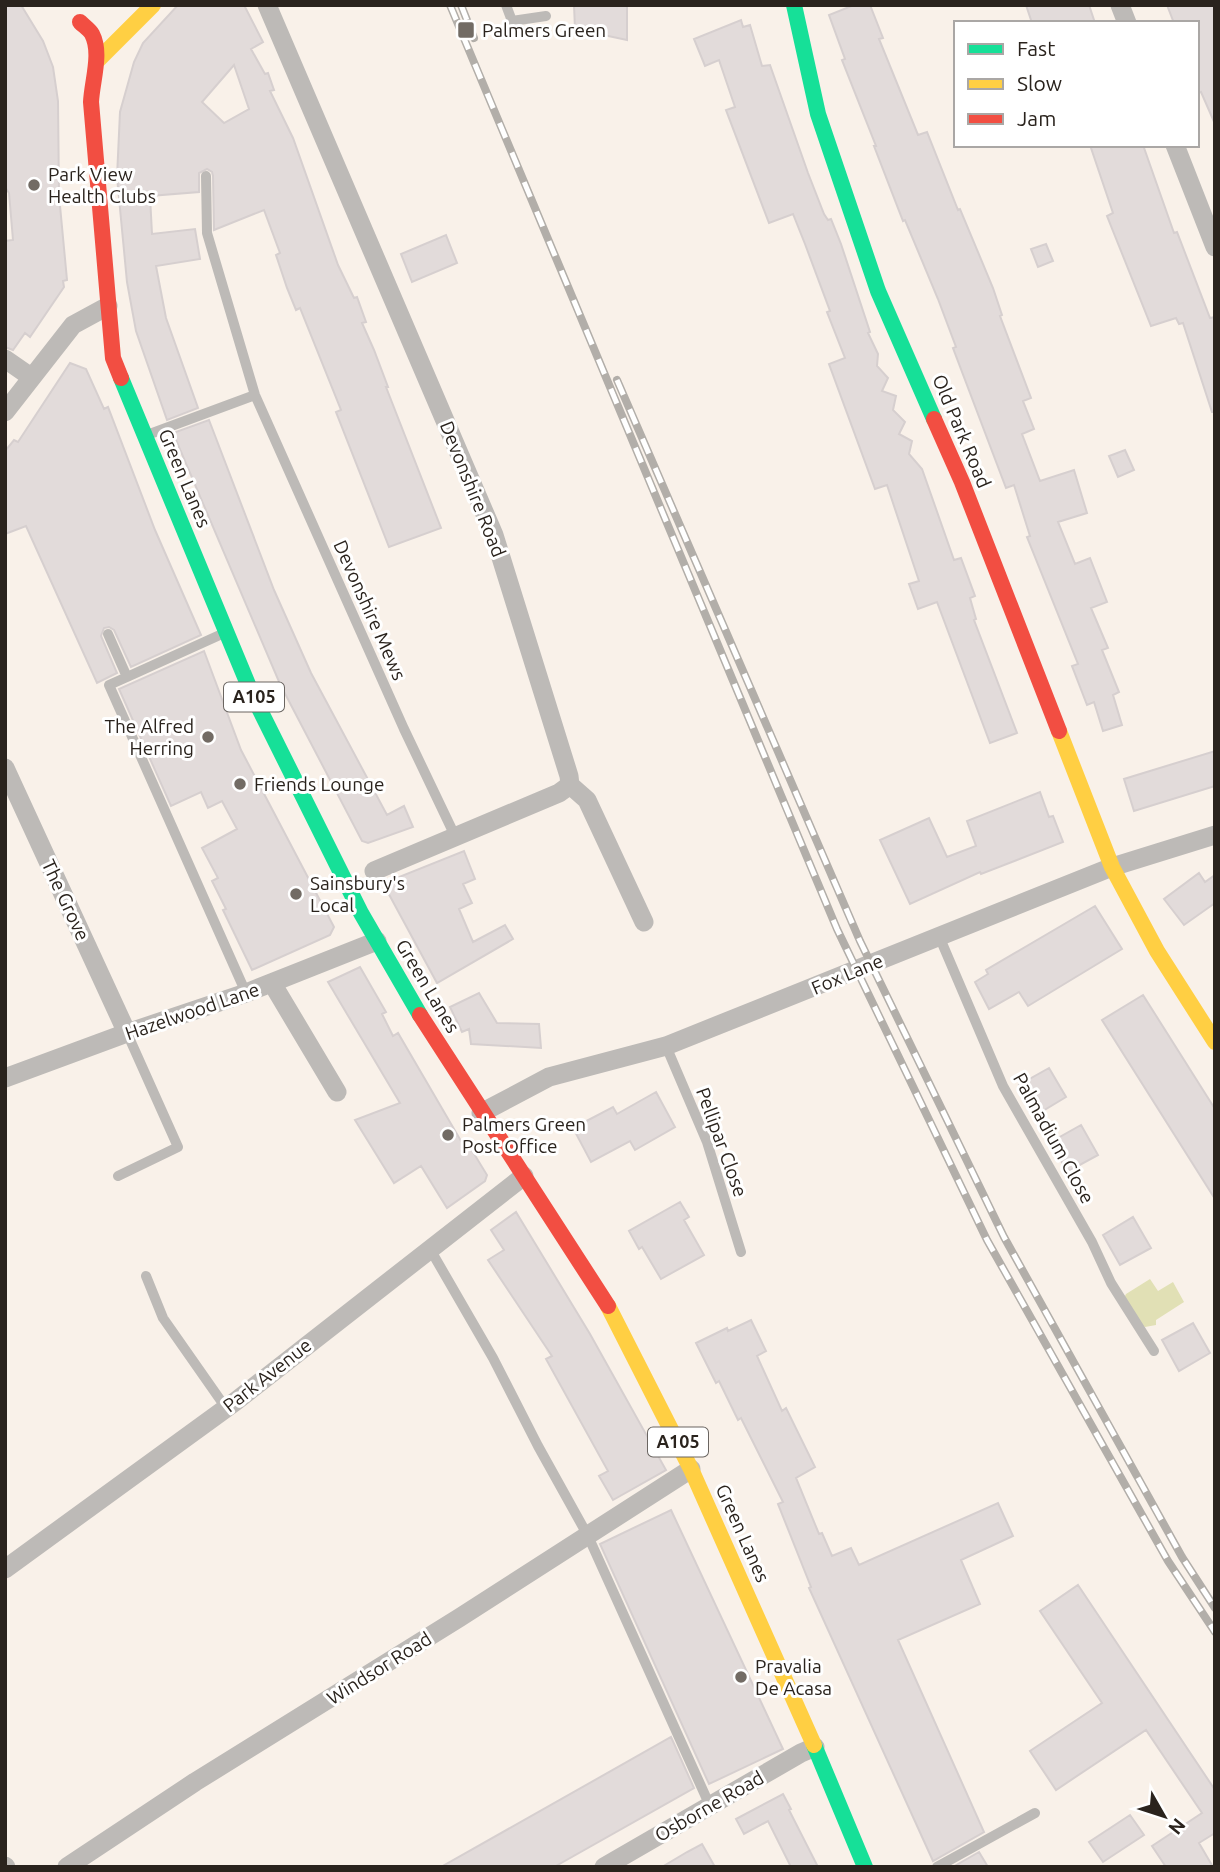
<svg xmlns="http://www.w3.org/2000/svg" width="1220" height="1872" font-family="Ubuntu,sans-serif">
<rect width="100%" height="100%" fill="#f9f1e9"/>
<path fill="#e1e0b5" d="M1150,1279l8,12 15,-9 11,20 -28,18v5l-11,2 -10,-7 -11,-22 2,-4z"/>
<path fill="#e2dbda" stroke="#d6cfcf" stroke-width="2" fill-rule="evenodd" d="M5,5h16l22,36 10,26 5,34 1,94 8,85 -4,1 1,6 -34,50 -5,-4 -12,17 -8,-3v-106l8,-1 -4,-47 -4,-6z
M178,5h66l19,37 -12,7 14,25 3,-1 6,17 -4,1 23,47 45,127 16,33 3,-1 9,25 -4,1 12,27 14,37h-2l55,141 -52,19 -53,-135 5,-2 -41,-102 -4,2 -9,-22 -11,-33 4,-2 -16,-43 -50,20 -1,-54 -1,-4 -5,-3 -8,4v19l-49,4 2,38 43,-5 5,30 -44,7 10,52 32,90 -31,12 -31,-89 -9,-49 -10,-105 3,-65 14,-50 9,-19zM234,65l15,44 -25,14 -22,-21z
M574,5h53v35l-52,-11z
M854,5h16l13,33 -4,1 39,96 9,-3 31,78 2,-1 33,79 9,27 -2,1 31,82 -8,3 11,28 -12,5 18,47 34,-11 13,43 -29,9 17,42 15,-6 17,44 -16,6 17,40 -6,2 17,42 -6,3 9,30 -19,6 -9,-29 -7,3 -15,-39 6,-2 -51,-127 3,-1 -16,-51 -8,3 -53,-140 3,-1 -18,-48 -33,-79 -2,1 -29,-75h2l-34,-86 3,-1 -16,-44z
M1026,5h63l6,18h-63z
M1167,5h48v119l-14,-32 -4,1v-70h-23z
M741,20l2,7 7,-2 12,41 8,-1 38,108 16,41 4,6 3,-1 10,25 29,88 -2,1 10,21 -1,12 11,12 -6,13 14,5 -3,14 12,12 -6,12 13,7 -3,13 13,15 32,91 7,-2 14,38 -5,2 6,21 -2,1 43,113 -27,10 -53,-141 -19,7 -9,-25 10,-3 -32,-96 -12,4 -46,-125 16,-6 -18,-46 3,-1 -25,-67 -12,-30 -24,9 -43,-113 9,-3 -16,-47 -14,6 -11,-27z
M1090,145h53l31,88 3,-1 33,86 5,-1v95h-3l-29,-89 -4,1 -3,-6 -25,8 -44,-110 6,-3z
M446,235l11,28 -45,19 -11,-28z
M1046,244l7,17 -15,6 -7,-18z
M70,363l16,6 18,40 4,-2 47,123 46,105 -70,32 -17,-37 -5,-3 -5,1 -3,8 16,37 -20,10 -71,-157 -21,8v-83l9,-11 4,2z
M209,420l65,170 37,83 76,142 17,-9 9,21 -45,16 -6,-2 -82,-157 -107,-251z
M1125,450l9,20 -16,7 -9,-21z
M204,651l37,99 93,177 -4,8 -78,35 -29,-60 3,-1 -14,-28 6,-3 -16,-30 35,-19 -15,-28 -14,7 -7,-16 -30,14 -52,-117z
M1215,751v35l-81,25 -10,-32z
M1040,792l9,25 4,-1 10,26 -82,32 -1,-2 -70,32 -30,-64 49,-22 18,39 29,-11 -9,-25z
M464,851l11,28 -12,5 9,19 -13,6 14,33 32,-17 8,14 -76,44 -52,-96 4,-6z
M1199,873l6,9 10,-7v28l-31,22 -20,-26z
M1095,906l27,43 -94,57 -9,-14 -30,17 -14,-27 13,-8 -2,-4z
M360,967l26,45 -4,2 11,22 5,-3 63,108 4,-2 22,36 -2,6 -38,27 -26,-42 -27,17 -39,-63 45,-17 -72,-121z
M479,993l18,30 42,1 2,24 -70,-4 -2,-15 -7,3 -12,-25z
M1143,995l72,114v90l-113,-179z
M1049,1068l17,29 -30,18 -17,-30z
M656,1092l19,35 -40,23 -5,-9 -39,21 -18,-34 40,-21 4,7z
M1081,1125l17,30 -31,17 -16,-30z
M680,1202l9,15 -5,3 20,35 -43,24 -19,-32 -3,2 -10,-18z
M516,1212l74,122 76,136 -53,30 -14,-24 9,-5 -62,-112 6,-3 -64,-96 16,-10 -13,-20z
M1133,1217l18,31 -31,17 -17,-30z
M751,1320l15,31 -9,5 25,55 4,-3 29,59 -19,11 23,56 3,-1 10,23 19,-8 8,17 139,-62 15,33 -52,24 19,44 -82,36 86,192 -51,29 -124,-273 2,-1 -33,-83 5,-2 -42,-84 -3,2 -19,-39 -3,2 -20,-40 31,-15 1,3z
M1193,1323l17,30 -31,18 -17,-31z
M671,1510l112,239 -74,35 -109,-240z
M1078,1585l137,205v43l-16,10 14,24h-47l-14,-21 50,-33 -56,-83 -90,60 -26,-39 72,-48 -62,-92z
M671,1737l23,51 -140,79h-113z
M783,1794l8,15 -2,1 29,57h-27l-23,-46 -24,13 -8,-15z
M1130,1815l14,20 -41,27 -14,-20z
M702,1844l13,23h-53l25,-15z
M979,1852l9,15h-35z"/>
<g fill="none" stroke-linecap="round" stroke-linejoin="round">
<path stroke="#bdbab7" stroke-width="10" d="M506,5l6,16 34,-5
M206,176l1,57 48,162 149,334 52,109
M147,435l108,-40
M108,634l19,43 95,-43
M127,677l-18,8 137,308
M939,936l64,150 89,156 19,41 43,68
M666,1046l41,96 34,110
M118,1176l60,-29 -51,-114
M430,1249l63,109 45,88 50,90 122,270
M146,1276l17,42 63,90
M937,1867l98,-54"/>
<path stroke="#bdbab7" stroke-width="19" d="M267,5l227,530 75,241 1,9 -11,8 -185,78
M1120,5l7,18
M1175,145l40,102
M5,359l26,18
M5,412l68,-87 35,-19
M5,768l122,265
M570,785l17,15 57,122
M272,983l65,109
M5,1078l119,-44 122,-41 131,-52
M481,1113l68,-36 117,-31 446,-179 103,-32
M5,1569l231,-168 288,-225
M5,1866l1,1
M67,1867l128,-85 264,-164 232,-149
M604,1867l197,-114 14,-6"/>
<path stroke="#16e098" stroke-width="16" d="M794,5l24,109 60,177 56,128
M121,378l131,316 109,219 59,102
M814,1745l51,122"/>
<path stroke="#ffcf43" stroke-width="16" d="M98,60l55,-55
M1059,731l53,136 45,84 58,91
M608,1306l83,163 123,276"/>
<path stroke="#f24e42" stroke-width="16" d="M80,22c4,4 10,8 12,12 10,19 0,47 -1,68l22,256 8,20
M934,419l28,63 97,249
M420,1015l188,291"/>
<g stroke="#b2aea9" stroke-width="8">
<path id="rail" d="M450,5l387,924 150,311 181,321 47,71
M461,5l13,33
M617,380l243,561 144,296 178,320 33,51"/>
</g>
<use href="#rail" stroke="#fff" stroke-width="5" stroke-dasharray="16" stroke-linecap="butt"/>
</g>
<g fill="#726b64" stroke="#fff" stroke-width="2.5">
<rect x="457" y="21" width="18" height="18" rx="3.5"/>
<circle cx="34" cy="185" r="7"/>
<circle cx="208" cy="737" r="7"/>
<circle cx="240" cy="784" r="7"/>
<circle cx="296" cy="894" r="7"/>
<circle cx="448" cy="1135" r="7"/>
<circle cx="741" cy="1677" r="7"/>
</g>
<g text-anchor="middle" stroke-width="6" stroke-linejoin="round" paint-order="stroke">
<g fill="#fff" stroke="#6a6561" stroke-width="2">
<rect x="224" y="682.5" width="60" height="29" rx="5"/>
<rect x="648" y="1427.5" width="60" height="29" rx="5"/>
</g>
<g font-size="18" font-weight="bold" fill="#2a231d">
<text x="254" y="703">A105</text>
<text x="678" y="1448">A105</text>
</g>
<g font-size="19" fill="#2a231d" stroke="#fff" text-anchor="start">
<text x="482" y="37">Palmers Green</text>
<text x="48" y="181">Park View<tspan x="48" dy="22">Health Clubs</tspan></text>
<text x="194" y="733" text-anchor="end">The Alfred<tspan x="194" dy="22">Herring</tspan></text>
<text x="254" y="791">Friends Lounge</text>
<text x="310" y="890">Sainsbury's<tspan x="310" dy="22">Local</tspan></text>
<text x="462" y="1131">Palmers Green<tspan x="462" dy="22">Post Office</tspan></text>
<text x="755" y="1673">Pravalia<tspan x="755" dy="22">De Acasa</tspan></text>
</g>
<g font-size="19" fill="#2a231d" stroke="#fff">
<text transform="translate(962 431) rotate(67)" y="7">Old Park Road</text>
<text transform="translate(185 478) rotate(67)" y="7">Green Lanes</text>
<text transform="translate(473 489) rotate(68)" y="7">Devonshire Road</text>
<text transform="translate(370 610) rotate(66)" y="7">Devonshire Mews</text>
<text transform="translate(66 900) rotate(65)" y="7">The Grove</text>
<text transform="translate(847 974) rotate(-23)" y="7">Fox Lane</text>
<text transform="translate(428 986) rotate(59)" y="7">Green Lanes</text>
<text transform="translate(192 1011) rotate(-19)" y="7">Hazelwood Lane</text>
<text transform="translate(1054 1138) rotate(61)" y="7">Palmadium Close</text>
<text transform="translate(722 1142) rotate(70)" y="7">Pellipar Close</text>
<text transform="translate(267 1375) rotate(-38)" y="7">Park Avenue</text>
<text transform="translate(743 1533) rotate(66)" y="7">Green Lanes</text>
<text transform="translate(379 1668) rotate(-32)" y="7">Windsor Road</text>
<text transform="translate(709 1806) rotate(-30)" y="7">Osborne Road</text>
</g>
</g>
<rect width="1220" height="1872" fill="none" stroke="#2a231d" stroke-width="14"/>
<rect x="954" y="21" width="245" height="126" fill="#ffffff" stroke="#aaa7a5" stroke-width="2"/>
<rect x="968" y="44" width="35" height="10" fill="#16e098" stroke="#aaa7a5" stroke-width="2"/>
<text x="1017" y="56" font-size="21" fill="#2a231d">Fast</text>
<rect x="968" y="79" width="35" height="10" fill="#ffcf43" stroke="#aaa7a5" stroke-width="2"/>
<text x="1017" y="91" font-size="21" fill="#2a231d">Slow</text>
<rect x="968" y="114" width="35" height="10" fill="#f24e42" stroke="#aaa7a5" stroke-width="2"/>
<text x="1017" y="126" font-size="21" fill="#2a231d">Jam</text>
<g transform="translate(1164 1816) rotate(129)" stroke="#ffffff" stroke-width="5" paint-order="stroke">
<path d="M0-5L12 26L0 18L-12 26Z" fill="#2a231d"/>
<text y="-10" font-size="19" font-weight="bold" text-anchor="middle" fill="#2a231d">N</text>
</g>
</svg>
